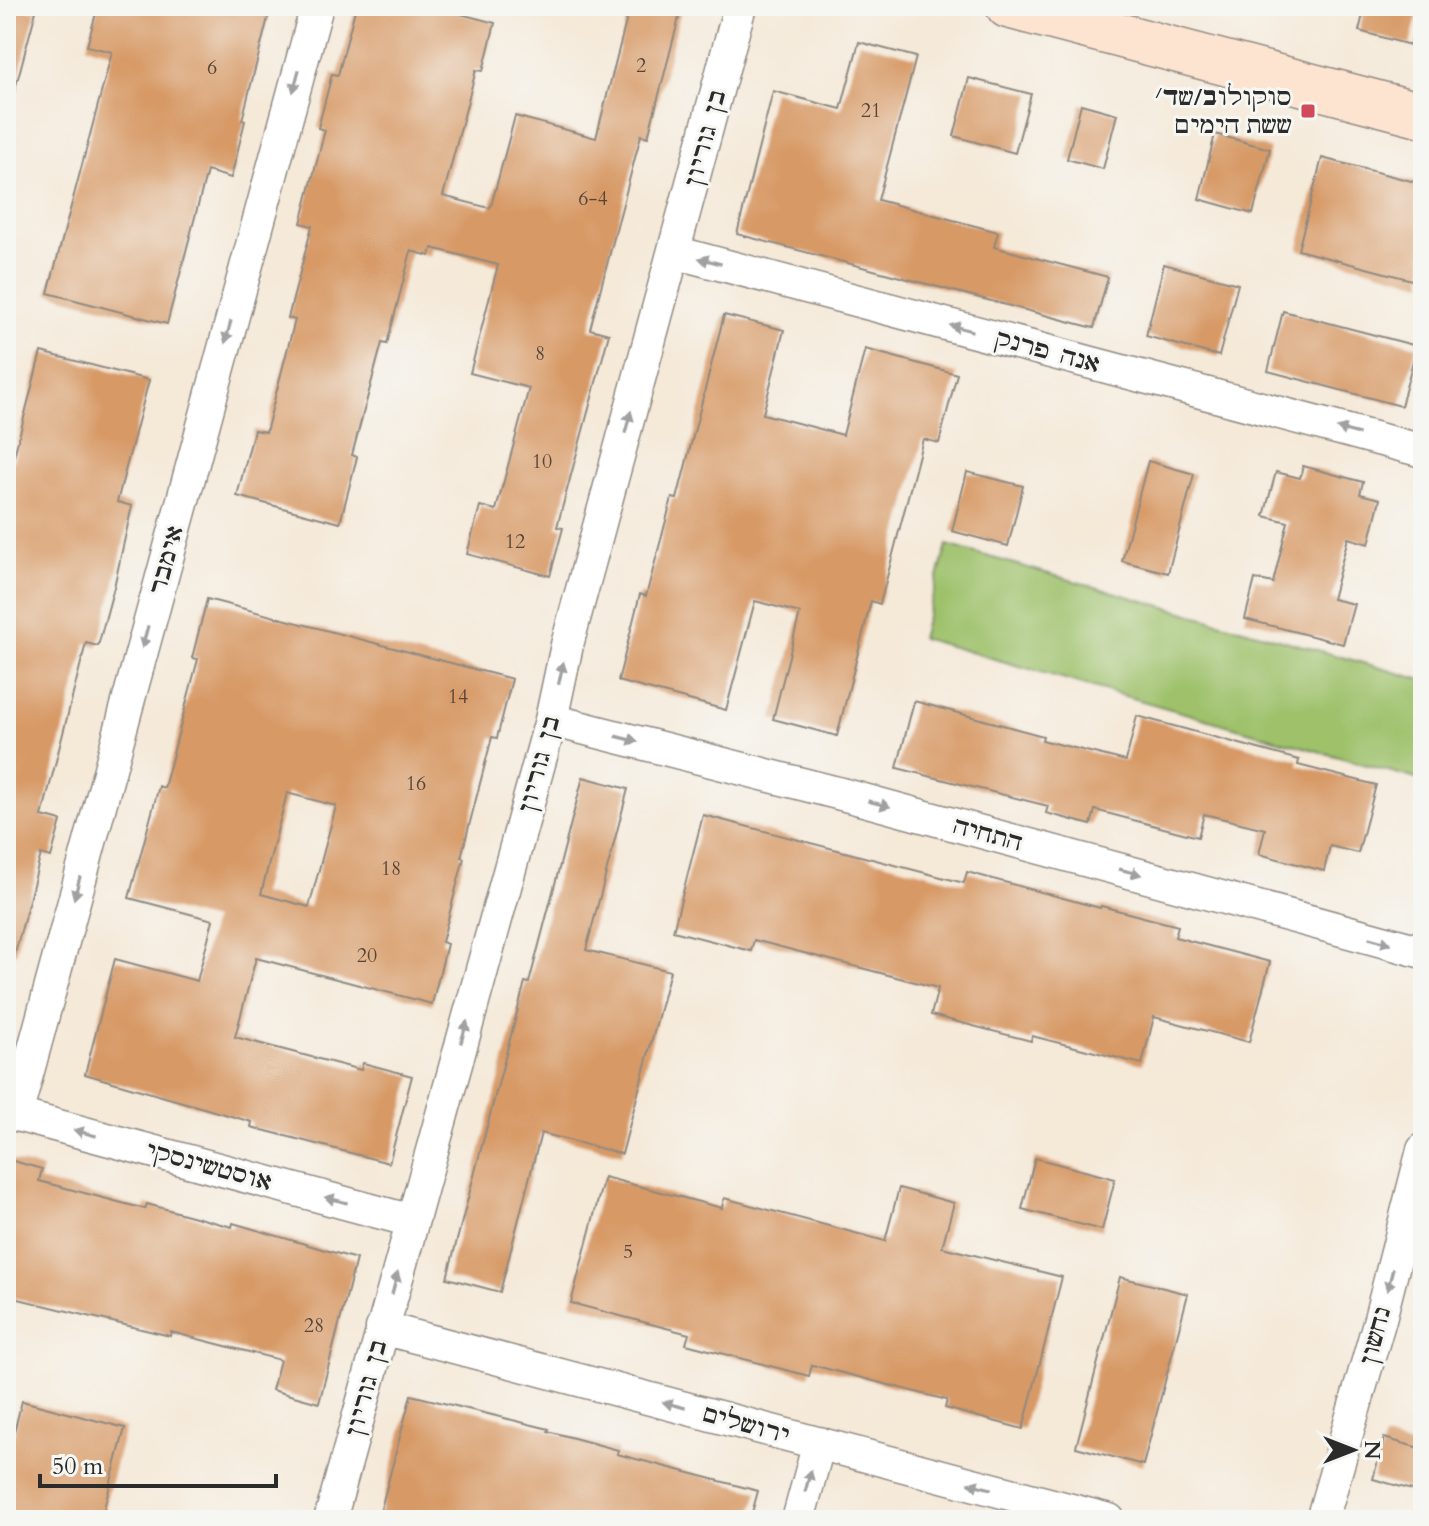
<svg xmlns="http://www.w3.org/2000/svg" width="1429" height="1526" font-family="Cardo,'Frank Ruhl Libre',serif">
<rect width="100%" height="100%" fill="#f6f6f2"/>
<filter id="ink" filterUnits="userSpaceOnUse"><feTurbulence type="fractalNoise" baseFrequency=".0125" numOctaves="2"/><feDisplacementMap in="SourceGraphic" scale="16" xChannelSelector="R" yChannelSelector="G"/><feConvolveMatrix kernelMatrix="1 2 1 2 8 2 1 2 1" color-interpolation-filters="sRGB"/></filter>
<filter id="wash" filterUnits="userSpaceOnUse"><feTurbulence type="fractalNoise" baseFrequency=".006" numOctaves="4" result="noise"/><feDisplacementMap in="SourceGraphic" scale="32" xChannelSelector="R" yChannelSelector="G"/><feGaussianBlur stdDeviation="1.8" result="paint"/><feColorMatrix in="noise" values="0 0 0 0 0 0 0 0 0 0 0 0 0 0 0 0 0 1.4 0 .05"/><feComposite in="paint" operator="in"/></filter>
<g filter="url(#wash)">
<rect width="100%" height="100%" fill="#f5e9d8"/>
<path fill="#9ec16b" stroke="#64764b" stroke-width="2" d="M947,545l476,135v101l-502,-143z"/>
<g id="blocks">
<path fill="#d79965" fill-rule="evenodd" d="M6,6l30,5 -22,82 -8,-1z
M98,6h173l-29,114 3,1 -14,57 -24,-7 -40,153 -119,-31 64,-241 -25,-6z
M356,6h74l65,17 -12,48 -7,-1 -33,126 46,12 2,-2 24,-90 81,22 34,-132h52l-34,131 -7,-2 -51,194 19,5 -52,193 6,1 -13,48 -83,-22 13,-48 16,4 33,-122 -59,-15 28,-108 -66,-17 -2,8 -19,-5 -24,93 -5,-1 -30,112 5,2 -17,66 -103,-27 17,-66 12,2 29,-112 -7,-2 24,-92 -11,-3 24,-93 -7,-2 14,-54 6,1z
M1365,6h55l-10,39 -51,-14z
M859,42l57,15 -38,143 120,32 -4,15 114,30 -14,51 -357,-94 36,-143 68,18z
M969,78l62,16 -16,59 -61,-17z
M1081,104l36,10 -14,55 -36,-10z
M1215,134l55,15 -17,65 -54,-15z
M1322,158l101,26v99l-125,-33z
M1164,264l74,20 -19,72 -73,-20z
M1283,311l134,35 -16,60 -133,-35z
M724,315l60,15 -21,84 80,21 22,-86 92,25 -18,69 -16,-4 -43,165 -9,-3 -34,135 -64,-17 27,-106 -45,-12 -29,109 -108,-29 22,-87 6,2 26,-98 5,1z
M41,352l108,28 -32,122 15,4 -18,81 -16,59 -12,-3 -44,173 19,5 -10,36 -10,-3 -26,100 -9,-1v-466z
M1148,461l46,13 -26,99 -46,-12z
M1303,466l60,16 -3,12 20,5 -11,45 -21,-6 -16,61 22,5 -11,40 -98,-25 10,-40 18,4 15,-61 -24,-6 12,-44 24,6z
M967,472l56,14 -15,60 -56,-15z
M207,599l305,80 -15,59 -5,-1 -31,120 3,1 -22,84 5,2 -15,60 -176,-46 -21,79 126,33 2,-7 49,13 -23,87 -138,-36 1,-5 -167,-48 30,-115 82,22 16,-61 -84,-22 30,-112 5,2 34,-129 -6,-1zM287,793l49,13 -27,101 -48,-13z
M914,701l129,35 -1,4 84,21 11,-45 162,44 -1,5 78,20 -18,68 -28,-7 -6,25 -65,-17 6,-25 -61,-15 -6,23 -103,-27 -4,15 -45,-12 2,-7 -151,-38z
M583,777l45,12 -42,161 84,21 -48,183 -81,-21 -41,159 -53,-14 78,-296 4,1z
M703,815l261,68 3,-11 133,36 1,-2 77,20 -3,11 95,25 -21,80 -95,-25 -12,47 -110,-28 -1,5 -100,-26 7,-27 -184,-48 -3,11 -78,-20z
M1035,1158l80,21 -13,51 -80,-21z
M6,1159l36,10 -3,12 106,28 2,-5 85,23 1,-4 123,36 -37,144 -47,-13 8,-30 -109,-28 -1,4 -164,-40z
M604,1177l118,31 2,-10 161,43 14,-53 55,15 -12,44 120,30 -39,152 -78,-21 2,-8 -135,-35 -3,11 -123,-32 3,-10 -118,-31z
M1120,1277l68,17 -45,171 -67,-18z
M411,1395l138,34 -1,2 70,19 -1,4 141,37 -8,29h-372z
M22,1401l103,27 -24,92h-95v-57z
M1384,1438l39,11v44l-50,-14z"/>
</g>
</g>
<g filter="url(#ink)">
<use href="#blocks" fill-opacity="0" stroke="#908a82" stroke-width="2"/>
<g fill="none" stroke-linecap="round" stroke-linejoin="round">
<g stroke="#908a82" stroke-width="35">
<path id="street" d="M674,252l749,199
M551,720l298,76 574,156
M6,1112l406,109
M16,1115l301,-1109
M382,1328l727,192
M330,1520l221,-800 16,-75 173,-639
M798,1520l21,-77
M1322,1520l58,-201 43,-169"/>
</g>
<g stroke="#908a82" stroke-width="47">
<path id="secondary" d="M1008,6l415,109"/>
</g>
<use href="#street" stroke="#fff" stroke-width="32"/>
<use href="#secondary" stroke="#fde4d0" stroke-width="44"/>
</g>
<defs><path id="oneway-solid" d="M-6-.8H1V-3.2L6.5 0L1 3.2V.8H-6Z" transform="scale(2)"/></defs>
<g fill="#a0a0a0">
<use href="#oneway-solid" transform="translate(296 81) rotate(105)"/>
<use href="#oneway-solid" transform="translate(710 261) rotate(-165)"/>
<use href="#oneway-solid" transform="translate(961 328) rotate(-165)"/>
<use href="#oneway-solid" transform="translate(228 332) rotate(105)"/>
<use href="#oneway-solid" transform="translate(628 422) rotate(-75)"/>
<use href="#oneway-solid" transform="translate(1348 431) rotate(-165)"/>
<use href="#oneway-solid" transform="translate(145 637) rotate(105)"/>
<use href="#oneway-solid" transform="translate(561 673) rotate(-78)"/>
<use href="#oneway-solid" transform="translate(627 739) rotate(14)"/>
<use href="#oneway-solid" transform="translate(879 804) rotate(15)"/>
<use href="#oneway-solid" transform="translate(1130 872) rotate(15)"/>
<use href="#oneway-solid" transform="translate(77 888) rotate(105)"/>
<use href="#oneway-solid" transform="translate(1380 941) rotate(15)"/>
<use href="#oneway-solid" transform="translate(464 1032) rotate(-74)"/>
<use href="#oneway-solid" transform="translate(85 1133) rotate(-165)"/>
<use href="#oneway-solid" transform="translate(336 1200) rotate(-165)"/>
<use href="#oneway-solid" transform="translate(1390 1280) rotate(104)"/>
<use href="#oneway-solid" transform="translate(395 1283) rotate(-75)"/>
<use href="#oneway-solid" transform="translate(674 1405) rotate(-165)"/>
<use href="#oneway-solid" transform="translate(808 1481) rotate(-75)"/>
<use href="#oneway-solid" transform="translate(980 1486) rotate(-165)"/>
</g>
</g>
<rect fill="#d1495b" stroke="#f6f6f2" stroke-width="3" x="1300" y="103" width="16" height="16" rx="4"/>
<g text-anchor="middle" stroke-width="6" stroke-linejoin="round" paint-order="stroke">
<g font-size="20" fill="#56463a">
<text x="641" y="72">2</text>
<text x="212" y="74">6</text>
<text x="871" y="117">21</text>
<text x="593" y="205">6-4</text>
<text x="540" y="360">8</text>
<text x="542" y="468">10</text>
<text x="515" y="548">12</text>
<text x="458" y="703">14</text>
<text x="416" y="790">16</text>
<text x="391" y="875">18</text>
<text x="367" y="962">20</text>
<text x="628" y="1258">5</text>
<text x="314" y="1332">28</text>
</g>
<g font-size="24" font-weight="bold" fill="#2b2b2b" stroke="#f6f6f2" text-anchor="end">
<text x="1292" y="105">סוקולוב/שד׳<tspan x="1292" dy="28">ששת הימים</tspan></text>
</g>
<g font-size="24" fill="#2b2b2b" stroke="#f6f6f2">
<text transform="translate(705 138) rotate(-75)" y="8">בן גוריון</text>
<text transform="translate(1048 351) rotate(15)" y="8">אנה פרנק</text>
<text transform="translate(166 560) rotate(-75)" y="8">אימבר</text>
<text transform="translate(539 764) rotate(-75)" y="8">בן גוריון</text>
<text transform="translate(988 834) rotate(15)" y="8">התחיה</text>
<text transform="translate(209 1166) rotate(15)" y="8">אוסטשינסקי</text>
<text transform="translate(1375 1336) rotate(-75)" y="8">נחשון</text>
<text transform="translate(366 1388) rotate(-75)" y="8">בן גוריון</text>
<text transform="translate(746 1424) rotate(15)" y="8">ירושלים</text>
</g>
</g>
<rect width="1429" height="1526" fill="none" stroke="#f6f6f2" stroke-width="32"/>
<g transform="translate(1353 1450) rotate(90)" stroke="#f6f6f2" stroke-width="6" paint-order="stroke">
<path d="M0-6L14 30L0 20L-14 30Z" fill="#2b2b2b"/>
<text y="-12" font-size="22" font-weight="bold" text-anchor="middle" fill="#2b2b2b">N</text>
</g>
<path d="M40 1474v12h236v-12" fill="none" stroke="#2b2b2b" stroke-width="4"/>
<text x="52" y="1474" font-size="24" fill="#2b2b2b" stroke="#f6f6f2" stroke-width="6" paint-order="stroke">50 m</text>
</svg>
